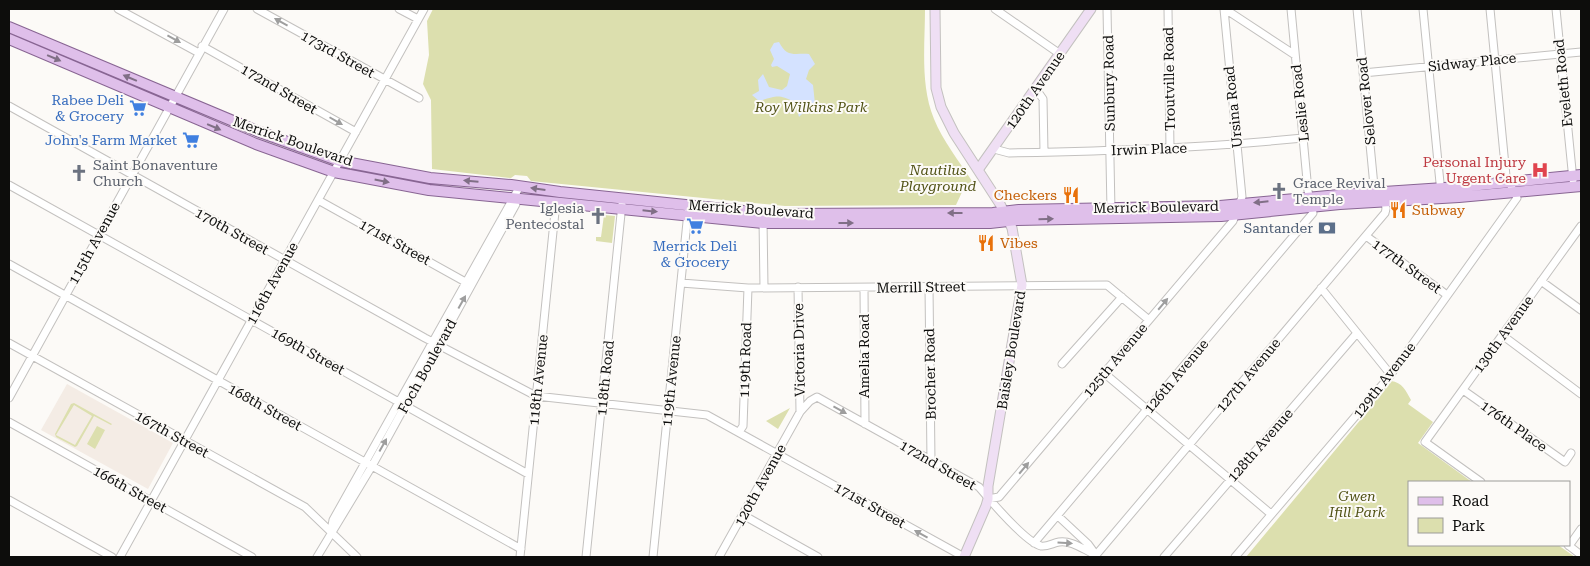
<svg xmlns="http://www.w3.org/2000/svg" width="1590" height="566" font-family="'Roboto Serif',serif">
<rect width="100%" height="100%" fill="#fcfaf7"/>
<path fill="#f4ece5" d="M67,384l106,59 -25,46 -107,-59z"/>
<path fill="#dcdfae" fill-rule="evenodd" d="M433,9h492c0,36 -5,76 9,110 9,22 25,42 38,62l-10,11 -6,13 -171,1 -254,-25 -4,-5 -12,-1 -4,3 -79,-9 -1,-69 -8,-16 6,-29 -2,-34z
M604,215l11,1 -3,27 -16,-2v-4h5z
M1391,381c11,1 15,10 20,19l-3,4 25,18 -15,21 54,39h-63v63h149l17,12h-329l116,-139z
M74,403l38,21 -1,1 -17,-9 -17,30 -2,1 -19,-10 -1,-3 16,-30zM74,405l18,11 -17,29 -19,-10z
M790,408l-12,21 -12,-8z
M97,426l8,4 -10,19 -8,-5z"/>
<path fill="#d4e2ff" d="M779,42c8,16 15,11 30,12l6,10 -6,6 -3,9 7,6 2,19c-5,7 -12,8 -16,13l-4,-15c-18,-8 -17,-6 -36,-1l-7,-6 7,-4 -1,-11 5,-6 6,13 13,3 5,-4 3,-12 -13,-8 -5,1 -1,-2 3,-6 -4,-9 4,-7z"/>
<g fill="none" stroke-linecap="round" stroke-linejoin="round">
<g stroke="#c3c1bf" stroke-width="9">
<path id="street" d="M118,9l81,44
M257,9l162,89
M399,9l19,10
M995,9l65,45
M1107,9l4,201
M1168,9l2,140
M1225,9l70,46
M1423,9l18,184
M1556,9l17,171
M202,46l154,86
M1363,73l218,-21
M1036,89l7,10 1,53
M9,106l416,232 111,58 171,19 257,142
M994,149l15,4c100,-2 195,-5 294,-15
M9,185l519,289
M318,200l151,84
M763,220l1,67
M1366,236l81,59
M9,264l512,285
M1541,281l40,29
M681,283l67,5 359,-3 42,35
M798,287l2,125
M929,287l2,174
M864,288l1,136
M1321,288l70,87
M1502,335l79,59
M9,343l296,164 52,50
M1062,364l60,-67
M1104,373l167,141
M1463,390l102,72 6,-9
M9,398l215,-389
M9,422l243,135
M739,432l4,-6 5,-138
M1481,482l-56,-40 156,-216
M988,499l11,-2 234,-276 9,-24 -18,-188
M9,500l103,57
M743,515l75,42
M1058,516l30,28 8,11
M331,531l2,-11 187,-334
M1034,543l279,-330 -5,-22 -17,-182
M1568,545l13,10
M1569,546l12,-17
M1096,555l289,-342c4,-10 -6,-19 -11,-27l-17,-177
M120,557l304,-548
M317,557l55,-91 144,-262 -2,-6
M520,557l36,-355
M586,557l36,-353
M653,557l35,-345
M719,557l81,-145 10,-11 7,-4 162,90c11,13 46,55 62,59 6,1 12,-3 18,-4 13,-2 25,8 37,13
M1164,557l193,-224
M1235,557l154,-180 128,-179 -11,-22 -16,-167"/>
</g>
<g stroke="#c3c1bf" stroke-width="11">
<path id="secondary" d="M935,9l1,79 5,19 13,26 46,71 12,24 10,57 -34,201v13l-2,7 -22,51
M978,170l113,-161"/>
</g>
<g stroke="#886593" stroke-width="12">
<path id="primary" d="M9,27l248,104 83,30 90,17 81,7 49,7 203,21 19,1 211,-1 26,-3 201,-4 119,-11 120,-8 122,-12
M9,39l247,105 78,28 95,18 334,33h227l27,-3 204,-4 119,-12 119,-7 122,-11"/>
</g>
<use href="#street" stroke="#fff" stroke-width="7"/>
<use href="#secondary" stroke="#efdff4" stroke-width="9"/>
<use href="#primary" stroke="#dfbfea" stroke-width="10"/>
</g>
<defs><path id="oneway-solid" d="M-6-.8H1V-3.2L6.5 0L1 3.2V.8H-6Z" transform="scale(1.25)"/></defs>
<g fill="#9e9e9e">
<use href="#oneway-solid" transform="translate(281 22) rotate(-151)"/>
<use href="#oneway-solid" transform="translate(174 39) rotate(29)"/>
<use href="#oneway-solid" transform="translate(336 121) rotate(30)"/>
<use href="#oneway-solid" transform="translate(462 302) rotate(-61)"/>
<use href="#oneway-solid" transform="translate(1163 304) rotate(-50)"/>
<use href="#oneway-solid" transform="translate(840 410) rotate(29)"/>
<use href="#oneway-solid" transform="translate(383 445) rotate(-61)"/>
<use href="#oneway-solid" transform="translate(1024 468) rotate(-50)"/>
<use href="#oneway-solid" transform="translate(921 534) rotate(-151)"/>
<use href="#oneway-solid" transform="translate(1065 543) rotate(4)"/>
</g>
<g fill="#806f86">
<use href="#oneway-solid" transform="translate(54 58) rotate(23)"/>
<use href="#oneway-solid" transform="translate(130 78) rotate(-157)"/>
<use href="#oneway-solid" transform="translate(214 127) rotate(23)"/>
<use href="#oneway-solid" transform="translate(382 181) rotate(11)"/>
<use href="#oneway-solid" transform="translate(471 181) rotate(-175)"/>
<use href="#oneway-solid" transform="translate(538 189) rotate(-172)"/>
<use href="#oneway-solid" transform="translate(1261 202) rotate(174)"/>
<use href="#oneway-solid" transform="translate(650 211) rotate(6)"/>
<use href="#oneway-solid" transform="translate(955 213) rotate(180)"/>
<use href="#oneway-solid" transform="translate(1046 219) rotate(-1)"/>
<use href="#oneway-solid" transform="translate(846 223)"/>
</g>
<defs>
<g id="supermarket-bare" transform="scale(1.35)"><path d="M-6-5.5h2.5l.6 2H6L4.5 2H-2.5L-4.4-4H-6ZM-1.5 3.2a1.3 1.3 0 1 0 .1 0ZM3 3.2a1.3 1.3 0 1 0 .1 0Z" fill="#3f7fe0" stroke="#fcfaf7" stroke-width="2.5" paint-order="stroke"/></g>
<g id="hospital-bare" transform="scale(1.35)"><path d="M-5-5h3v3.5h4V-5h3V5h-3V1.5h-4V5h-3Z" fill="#e0444e" stroke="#fcfaf7" stroke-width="2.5" paint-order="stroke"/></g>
<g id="church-bare" transform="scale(1.35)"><path d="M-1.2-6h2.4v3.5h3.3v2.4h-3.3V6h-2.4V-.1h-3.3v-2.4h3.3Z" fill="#6b7280" stroke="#fcfaf7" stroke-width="2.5" paint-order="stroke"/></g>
<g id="restaurant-bare" transform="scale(1.35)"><path d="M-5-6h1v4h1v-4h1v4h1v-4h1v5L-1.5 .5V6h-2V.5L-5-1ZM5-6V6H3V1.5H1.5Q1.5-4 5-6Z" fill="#e8710a" stroke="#fcfaf7" stroke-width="2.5" paint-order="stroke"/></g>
<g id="bank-bare" transform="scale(1.35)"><path d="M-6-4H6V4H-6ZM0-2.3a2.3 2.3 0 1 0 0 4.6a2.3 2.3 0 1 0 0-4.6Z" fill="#5c6f8a" stroke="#fcfaf7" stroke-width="2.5" paint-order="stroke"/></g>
</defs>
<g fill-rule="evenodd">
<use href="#supermarket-bare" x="138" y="108"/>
<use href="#supermarket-bare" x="191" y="140"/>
<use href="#hospital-bare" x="1540" y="170"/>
<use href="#church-bare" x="79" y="173"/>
<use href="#church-bare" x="1279" y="191"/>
<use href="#restaurant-bare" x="1071" y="195"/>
<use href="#restaurant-bare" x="1398" y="210"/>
<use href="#church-bare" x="598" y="216"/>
<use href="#supermarket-bare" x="695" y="226"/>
<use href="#bank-bare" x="1327" y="228"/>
<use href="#restaurant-bare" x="986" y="243"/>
</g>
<g text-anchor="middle" stroke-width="4" stroke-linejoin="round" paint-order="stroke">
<g font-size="14" fill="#0d0d0c" stroke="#fcfaf7">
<text transform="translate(338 54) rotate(29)" y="5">173rd Street</text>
<text transform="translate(1472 62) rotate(-6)" y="5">Sidway Place</text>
<text transform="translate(1169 79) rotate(-91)" y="5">Troutville Road</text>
<text transform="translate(1109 83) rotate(-91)" y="5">Sunbury Road</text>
<text transform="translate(1563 83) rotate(-96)" y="5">Eveleth Road</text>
<text transform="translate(279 89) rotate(30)" y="5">172nd Street</text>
<text transform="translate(1035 90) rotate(-55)" y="5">120th Avenue</text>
<text transform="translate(1366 101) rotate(-96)" y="5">Selover Road</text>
<text transform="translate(1300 103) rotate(-96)" y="5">Leslie Road</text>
<text transform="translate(1233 107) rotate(-96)" y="5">Ursina Road</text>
<text transform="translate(293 141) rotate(19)" y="5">Merrick Boulevard</text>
<text transform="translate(1149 149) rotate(-2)" y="5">Irwin Place</text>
<text transform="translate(1156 207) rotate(-1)" y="5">Merrick Boulevard</text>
<text transform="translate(751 209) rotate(4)" y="5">Merrick Boulevard</text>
<text transform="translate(232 231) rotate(29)" y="5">170th Street</text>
<text transform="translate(395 242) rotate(29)" y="5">171st Street</text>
<text transform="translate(94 243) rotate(-61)" y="5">115th Avenue</text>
<text transform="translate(1407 266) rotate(36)" y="5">177th Street</text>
<text transform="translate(272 283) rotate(-61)" y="5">116th Avenue</text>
<text transform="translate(921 287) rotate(-1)" y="5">Merrill Street</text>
<text transform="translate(1503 334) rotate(-54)" y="5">130th Avenue</text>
<text transform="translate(799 350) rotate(-91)" y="5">Victoria Drive</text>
<text transform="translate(1011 350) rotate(-81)" y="5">Baisley Boulevard</text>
<text transform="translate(308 351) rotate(29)" y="5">169th Street</text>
<text transform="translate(864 356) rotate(-90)" y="5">Amelia Road</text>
<text transform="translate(745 360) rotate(-88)" y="5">119th Road</text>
<text transform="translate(1115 360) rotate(-50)" y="5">125th Avenue</text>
<text transform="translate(427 366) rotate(-61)" y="5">Foch Boulevard</text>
<text transform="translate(930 374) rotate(-91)" y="5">Brocher Road</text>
<text transform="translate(1248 375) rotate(-50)" y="5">127th Avenue</text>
<text transform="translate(1176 376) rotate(-50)" y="5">126th Avenue</text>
<text transform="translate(605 378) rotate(-84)" y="5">118th Road</text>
<text transform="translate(538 380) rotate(-84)" y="5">118th Avenue</text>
<text transform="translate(1384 380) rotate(-52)" y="5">129th Avenue</text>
<text transform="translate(671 381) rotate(-84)" y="5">119th Avenue</text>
<text transform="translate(265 407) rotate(29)" y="5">168th Street</text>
<text transform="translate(1514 426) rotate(35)" y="5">176th Place</text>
<text transform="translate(172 434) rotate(29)" y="5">167th Street</text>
<text transform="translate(1260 445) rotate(-49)" y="5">128th Avenue</text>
<text transform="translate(938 465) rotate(30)" y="5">172nd Street</text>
<text transform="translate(760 485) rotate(-61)" y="5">120th Avenue</text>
<text transform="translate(130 489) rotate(29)" y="5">166th Street</text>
<text transform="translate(870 505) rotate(29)" y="5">171st Street</text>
</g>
<g font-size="14" fill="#366cbe" stroke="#fcfaf7" text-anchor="end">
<text x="124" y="105">Rabee Deli<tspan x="124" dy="16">&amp; Grocery</tspan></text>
<text x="177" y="145">John's Farm Market</text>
<text x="695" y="251" text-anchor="middle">Merrick Deli<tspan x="695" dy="16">&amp; Grocery</tspan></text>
</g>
<g font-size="14" font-style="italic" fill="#515215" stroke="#fcfaf7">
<text x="811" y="112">Roy Wilkins Park</text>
<text x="938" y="175">Nautilus<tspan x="938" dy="16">Playground</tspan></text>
<text x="1357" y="501">Gwen<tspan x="1357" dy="16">Ifill Park</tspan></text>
</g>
<g font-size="14" fill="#be3a42" stroke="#fcfaf7" text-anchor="end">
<text x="1526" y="167">Personal Injury<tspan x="1526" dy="16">Urgent Care</tspan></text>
</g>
<g font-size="14" fill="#5b616d" stroke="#fcfaf7" text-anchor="start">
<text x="93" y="170">Saint Bonaventure<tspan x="93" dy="16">Church</tspan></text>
<text x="1293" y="188">Grace Revival<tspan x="1293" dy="16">Temple</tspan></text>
<text x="584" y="213" text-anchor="end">Iglesia<tspan x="584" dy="16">Pentecostal</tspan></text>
</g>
<g font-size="14" fill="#c56008" stroke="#fcfaf7" text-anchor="start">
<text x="1057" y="200" text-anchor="end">Checkers</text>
<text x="1412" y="215">Subway</text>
<text x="1000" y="248">Vibes</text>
</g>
<g font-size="14" fill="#4e5e75" stroke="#fcfaf7" text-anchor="end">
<text x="1313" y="233">Santander</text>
</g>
</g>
<rect width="1590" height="566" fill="none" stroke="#0d0d0c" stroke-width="20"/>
<rect x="1408" y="481" width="162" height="65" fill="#fcfaf7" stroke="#9c9b99"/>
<rect x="1418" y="497" width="25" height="8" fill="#dfbfea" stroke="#9c9b99"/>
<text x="1452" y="506" font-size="15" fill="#0d0d0c">Road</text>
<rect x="1418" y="518" width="25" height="15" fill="#dcdfae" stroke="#9c9b99"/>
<text x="1452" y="531" font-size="15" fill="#0d0d0c">Park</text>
</svg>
